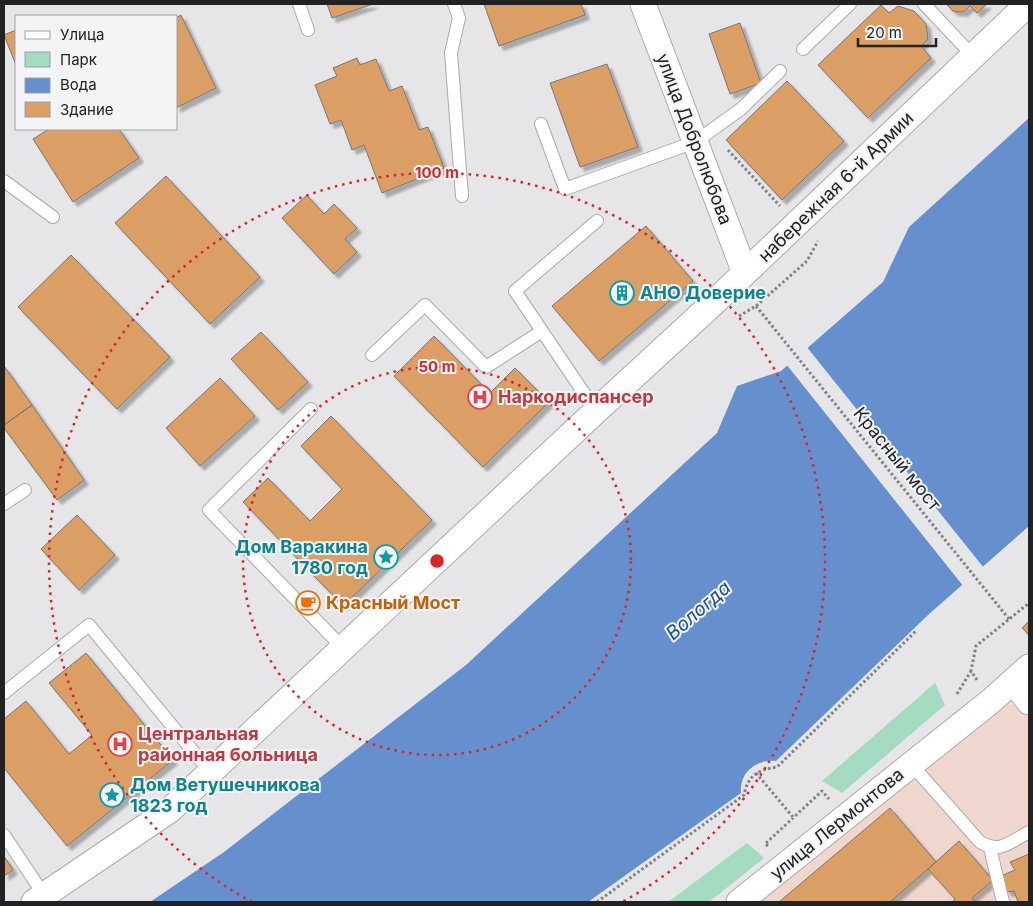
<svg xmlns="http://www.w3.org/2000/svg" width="1033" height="906" font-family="Inter,sans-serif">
<defs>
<filter id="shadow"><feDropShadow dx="4.5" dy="4.5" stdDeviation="1" flood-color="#0004"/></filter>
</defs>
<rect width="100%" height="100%" fill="#e6e6e8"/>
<path fill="#efd7cd" d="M1003,704l18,1 8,6v191h-274z"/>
<path fill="#a4dbc0" d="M935,683l10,22 -103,88 -20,-12z
M747,843l17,15 -55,44h-41z"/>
<path fill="#668fcd" d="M1029,118v408l-101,89 -152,146c-20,-2 -37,12 -35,32l-153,109h-438l74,-50 242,-187 251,-232 20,-47 44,-15 102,-89 26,-55z"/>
<path fill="#e6e6e8" d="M806,346l178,222 -20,19 -178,-223z"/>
<path fill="#db9e65" stroke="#787776" filter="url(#shadow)" d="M327,4h46l-41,14z
M484,4h97l4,11 -86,31z
M946,4h41l-10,9 -7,-7 -7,6 -10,-1z
M881,5l8,8 9,-7 16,5 12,13 2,15 -7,7 10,12 -63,60 -50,-53z
M181,15l35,73 -40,20v-90z
M740,23l21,60 -31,11 -21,-60z
M16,30v35l-12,-30z
M357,58l3,7 16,-6 13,32 13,-5 17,44 9,-3 16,41 -62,25 -18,-48 -12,5 -11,-30 -11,4 -15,-39 22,-9 -4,-8z
M607,64l31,83 -58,20 -30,-84z
M787,81l57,60 -62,59 -56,-60z
M49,129h70l20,29 -66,44 -40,-63z
M166,176l94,101 -50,47 -95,-101z
M307,195l17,19 10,-10 23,24 -12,11 12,13 -23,22 -52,-56z
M646,226l47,55 -94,80 -47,-55z
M71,255l99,102 -53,52 -99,-102z
M261,332l47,50 -30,28 -47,-51z
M434,336l56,57 25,-25 34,34 -66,65 -89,-91z
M4,366l28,39 -28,20z
M220,378l35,38 -55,50 -34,-38z
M32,405l52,75 -27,20 -53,-72v-3z
M331,416l101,104 -89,86 -100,-104 25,-24 42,43 32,-32 -41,-43z
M77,515l38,40 -36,35 -38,-41z
M1029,621v14l-7,-7z
M86,653l87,107 -106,86 -63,-78v-49l22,-18 43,53 23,-19 -43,-52z
M890,808l46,54 -46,40h-111z
M959,841l34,39 -21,18 4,4h-24l3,-3 -27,-30z
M1029,854v48h-11l-4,-11 -7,1 -6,-16 14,-6 -5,-8z
M4,856l9,14 -9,6z"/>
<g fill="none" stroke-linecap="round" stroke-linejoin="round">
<g stroke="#aaaaac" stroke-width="14">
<path id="lane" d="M299,4l9,26
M454,4l5,14 -8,35 11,143
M924,4l49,52
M803,49l47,-45
M541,124l24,65 130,-47 46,-33 39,-38
M4,181l49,36
M372,355l53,-50 61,62 56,-36
M311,409l-102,101 134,138
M596,411l-81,-120 82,-70
M4,504l21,-14
M4,693l85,-68 122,148
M911,764l69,78c20,12 30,0 49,-10
M4,835l40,60
M990,848l13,54"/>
</g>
<g stroke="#aaaaac" stroke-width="27">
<path id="street" d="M643,4l102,269
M1014,682l15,20
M34,902l136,-92 426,-399 112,-103 320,-304
M739,902l252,-201 38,-34"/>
</g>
<path stroke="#828283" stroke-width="3" stroke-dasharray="2.5 2.5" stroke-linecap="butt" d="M728,150l52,56
M756,306l253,313
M739,316l17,-10 51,-45 11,-20
M977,680l-6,-9 5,-25 53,-43
M957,694l14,-23
M756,773l37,44
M768,846l-3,-2 57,-53 7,8
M597,902l147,-107c4,-20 14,-25 33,-28l139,-136"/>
<use href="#lane" stroke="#fff" stroke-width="12"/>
<use href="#street" stroke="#fff" stroke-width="25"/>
</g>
<g fill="none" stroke="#d62828" stroke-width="2.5" stroke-dasharray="2.5 5">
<circle cx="437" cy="561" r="194"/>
<path d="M252 902A388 388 0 1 1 622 902"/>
</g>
<defs>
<g id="building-ring" transform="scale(1.25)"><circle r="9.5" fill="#f3f4f5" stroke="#0f9aa8" stroke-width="1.5"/><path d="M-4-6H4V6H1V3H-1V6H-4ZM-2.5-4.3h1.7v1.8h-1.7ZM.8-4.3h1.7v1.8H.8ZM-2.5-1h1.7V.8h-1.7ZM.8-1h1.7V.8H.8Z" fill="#0f9aa8"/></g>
<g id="hospital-ring" transform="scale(1.25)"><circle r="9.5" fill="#f3f4f5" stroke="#e0444e" stroke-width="1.5"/><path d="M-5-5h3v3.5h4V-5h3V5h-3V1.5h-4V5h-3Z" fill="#e0444e"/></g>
<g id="sight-ring" transform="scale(1.25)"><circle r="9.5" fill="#f3f4f5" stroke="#0f9aa8" stroke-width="1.5"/><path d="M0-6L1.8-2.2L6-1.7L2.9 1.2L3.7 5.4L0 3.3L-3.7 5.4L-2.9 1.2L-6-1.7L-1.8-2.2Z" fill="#0f9aa8"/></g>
<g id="cafe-ring" transform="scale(1.25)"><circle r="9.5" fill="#f3f4f5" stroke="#e8710a" stroke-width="1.5"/><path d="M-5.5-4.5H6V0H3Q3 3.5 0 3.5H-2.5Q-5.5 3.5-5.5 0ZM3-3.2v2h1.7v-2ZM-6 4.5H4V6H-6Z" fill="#e8710a"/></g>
</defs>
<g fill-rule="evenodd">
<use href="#building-ring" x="622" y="293"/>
<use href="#hospital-ring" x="480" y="397"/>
<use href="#sight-ring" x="386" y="557"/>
<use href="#cafe-ring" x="308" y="603"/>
<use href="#hospital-ring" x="120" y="744"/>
<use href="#sight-ring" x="112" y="795"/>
</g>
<g text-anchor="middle" stroke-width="4" stroke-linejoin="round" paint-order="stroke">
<g font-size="18" fill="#222223" stroke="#f3f4f5">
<text transform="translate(694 139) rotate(69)" y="6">улица Добролюбова</text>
<text transform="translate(836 187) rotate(-44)" y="6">набережная 6-й Армии</text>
<text transform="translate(897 459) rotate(51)" y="6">Красный мост</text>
<text transform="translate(837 824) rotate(-39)" y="6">улица Лермонтова</text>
</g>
<g font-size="18" font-weight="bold" fill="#0d838f" stroke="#f3f4f5" text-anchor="start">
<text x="640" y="299">АНО Доверие</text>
<text x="368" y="553" text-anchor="end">Дом Варакина<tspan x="368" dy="21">1780 год</tspan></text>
<text x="130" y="791">Дом Ветушечникова<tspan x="130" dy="21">1823 год</tspan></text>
</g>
<g font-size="18" font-weight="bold" fill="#be3a42" stroke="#f3f4f5" text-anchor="start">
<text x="498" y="403">Наркодиспансер</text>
<text x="138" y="740">Центральная<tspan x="138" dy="21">районная больница</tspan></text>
</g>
<g font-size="18" font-weight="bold" fill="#c56008" stroke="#f3f4f5" text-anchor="start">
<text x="326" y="609">Красный Мост</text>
</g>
<g font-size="19" font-style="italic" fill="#194c96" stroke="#f3f4f5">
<text transform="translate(698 610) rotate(-41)" y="7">Вологда</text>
</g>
</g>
<circle cx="437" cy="561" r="8" fill="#d62828" stroke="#f3f4f5" stroke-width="2.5"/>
<g font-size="15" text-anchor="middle" font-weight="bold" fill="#d62828" stroke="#f3f4f5" stroke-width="4" stroke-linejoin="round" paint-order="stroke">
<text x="437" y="178">100 m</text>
<text x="437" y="372">50 m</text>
</g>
<rect width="1033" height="906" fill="none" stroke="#222223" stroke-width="10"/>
<rect x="15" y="15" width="162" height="115" fill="#f3f4f5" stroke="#9fa0a1"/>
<rect x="25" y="31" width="25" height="8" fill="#ffffff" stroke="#9fa0a1"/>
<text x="60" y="40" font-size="15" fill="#222223">Улица</text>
<rect x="25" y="52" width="25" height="15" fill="#a4dbc0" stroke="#9fa0a1"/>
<text x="60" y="65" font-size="15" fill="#222223">Парк</text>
<rect x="25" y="78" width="25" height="15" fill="#668fcd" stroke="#9fa0a1"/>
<text x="60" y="90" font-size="15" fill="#222223">Вода</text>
<rect x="25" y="102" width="25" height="15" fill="#db9e65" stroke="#9fa0a1"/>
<text x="60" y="115" font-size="15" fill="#222223">Здание</text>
<path d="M858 38v8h78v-8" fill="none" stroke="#222223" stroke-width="2.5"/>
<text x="866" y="38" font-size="15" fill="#222223" stroke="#f3f4f5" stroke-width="4" paint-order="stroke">20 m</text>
</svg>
